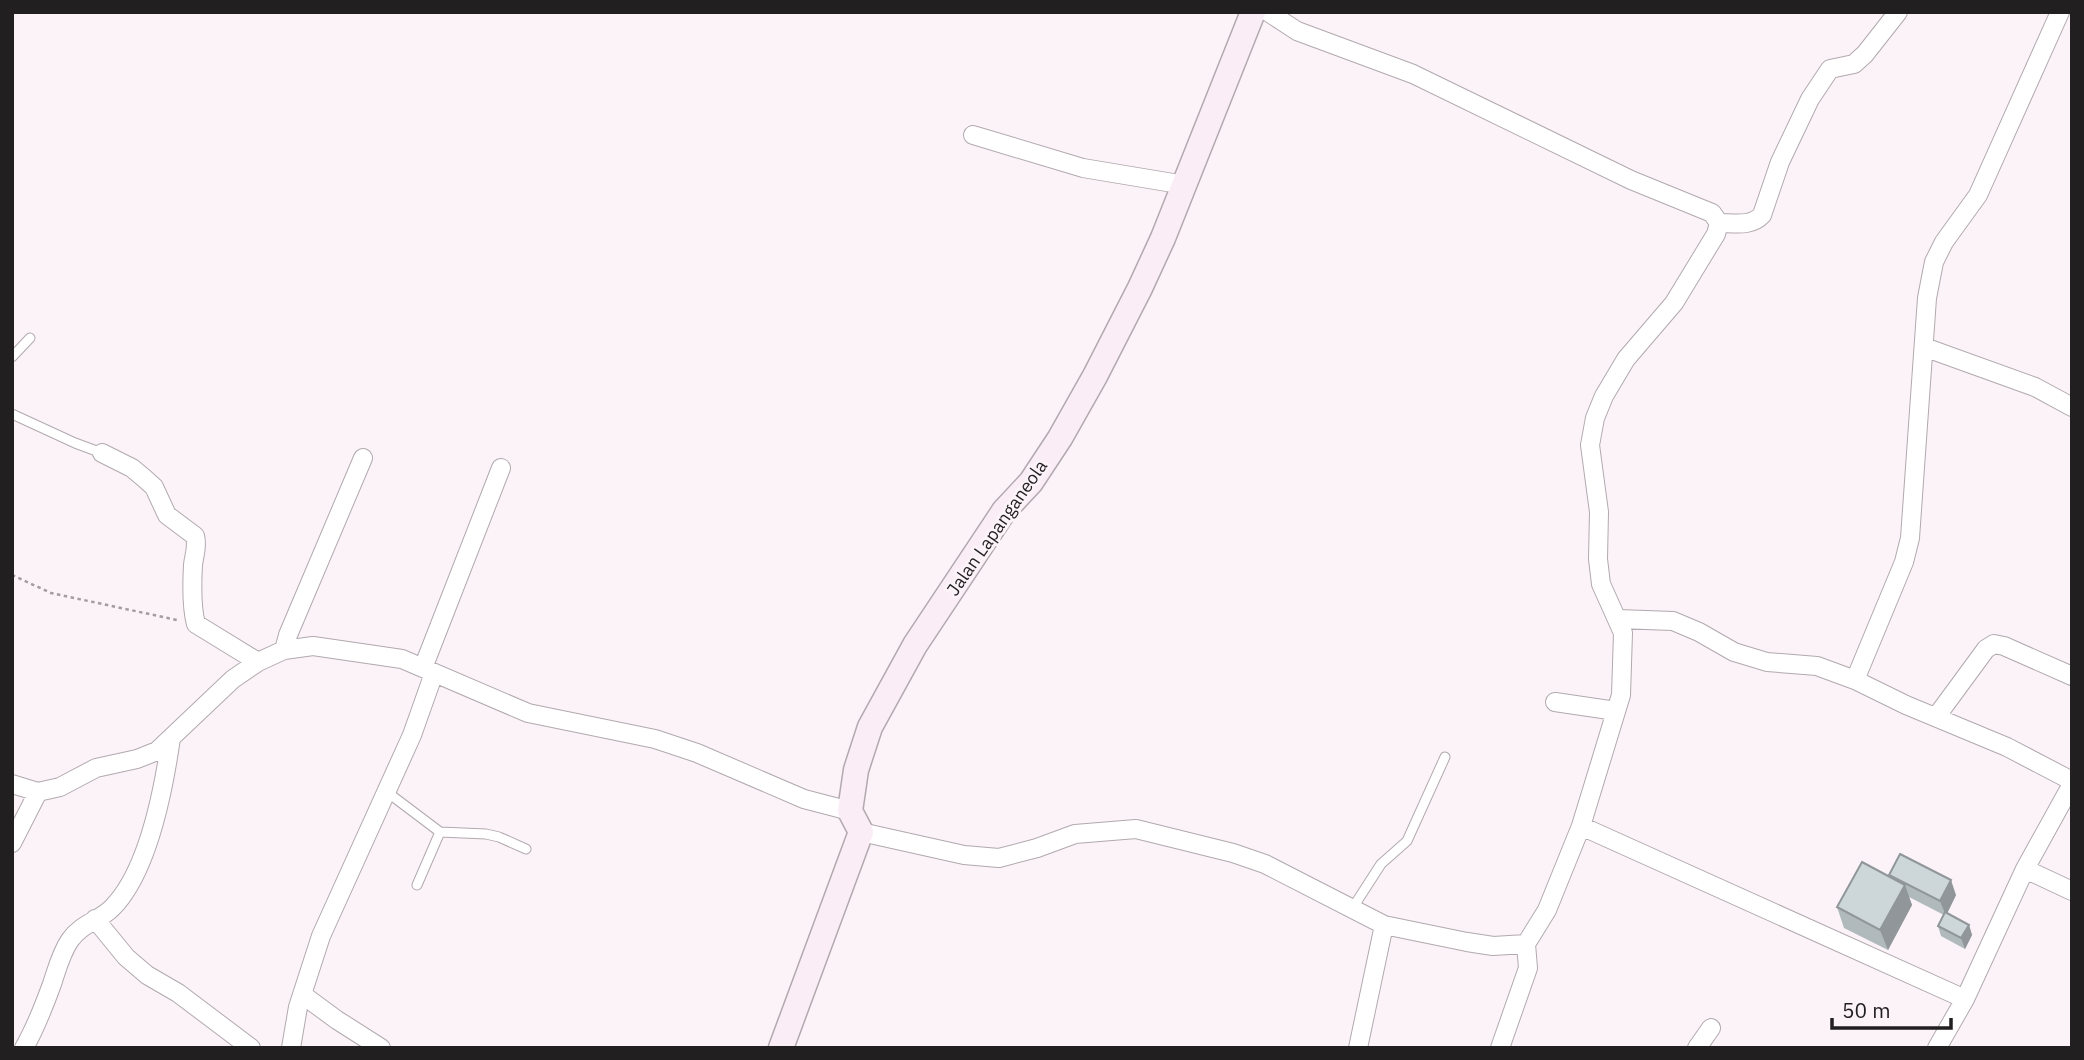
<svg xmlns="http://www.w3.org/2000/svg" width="2084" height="1060" font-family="'IBM Plex Sans',sans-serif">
<rect width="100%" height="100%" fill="#fbf3f8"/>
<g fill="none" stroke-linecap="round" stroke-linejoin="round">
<g stroke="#b1a9ae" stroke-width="11">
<path id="lane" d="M12,357l18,-19
M12,414l63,29 27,10
M387,792l53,40 46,2 13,3 27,12
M417,885l23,-53
M1352,909l29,-45 26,-23 38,-84"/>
</g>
<g stroke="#b1a9ae" stroke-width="20">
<path id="street" d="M973,135l110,33 102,17
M1719,223c15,0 32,4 43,-8l18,-53 30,-63 20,-30 24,-5 11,-10 33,-42
M1924,347l111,40 37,20
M102,453l30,15 12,10 10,9 13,28 28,21c3,11 -1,19 -2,29 -1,18 -2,41 3,59l62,38
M1618,619l55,2 26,11 35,20 33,10 50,4 38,14 51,25 101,42 65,34
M284,650l4,-15 75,-177
M423,668l78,-200
M1855,680l49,-118 6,-24 17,-240 7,-36 10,-20 34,-47 82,-183
M1555,702l61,9
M1936,717l50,-68 8,-5 10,2 68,30
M12,784l26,8 22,-5 36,-19 41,-9 20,-8 76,-72 25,-17 26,-12 29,-4 89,13 126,54 127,26 42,14 107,46 46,12
M1581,826l384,173
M861,832l103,23 35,3 38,-10 38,-14 61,-5 97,24 32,11 119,61 83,17 26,4 33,-2 21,-34 34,-84 40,-131 2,-62 -22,-49 -3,-25 1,-47 -9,-67 5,-27 9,-22 22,-37 48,-56 42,-69 3,-11 -7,-10 -81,-33 -218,-106 -116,-43 -29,-19
M12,843l26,-51
M2025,869l47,22
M95,919l31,38 21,18 31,18 73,55
M303,995l34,25 44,28
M24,1048c12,-21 20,-42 28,-64 5,-15 9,-31 18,-44 12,-17 29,-19 42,-32 37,-37 52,-121 59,-170
M291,1048l7,-41 23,-71 91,-201 22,-62
M1358,1048l26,-123
M1500,1048l28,-80 -2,-24
M1697,1048l14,-20
M1937,1048l28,-49 60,-130 47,-85"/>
</g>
<g stroke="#b1a9ae" stroke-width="27">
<path id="secondary" d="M781,1048l80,-216 -11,-21 6,-41 14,-43 45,-82 89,-134 27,-29 29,-44 35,-62 45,-88 23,-50 90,-226"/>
</g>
<path stroke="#a39da1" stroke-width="2.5" stroke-dasharray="3.5 3.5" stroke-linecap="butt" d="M12,575l39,18 126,27"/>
<use href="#lane" stroke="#fff" stroke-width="9"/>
<use href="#street" stroke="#fff" stroke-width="18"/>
<use href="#secondary" stroke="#fbedf6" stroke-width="24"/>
</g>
<path fill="#b0b9bb" d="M1889,875l67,20 -9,18 22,12 3,10 -7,14 -24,-13 -3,-10 6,-11 -35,-18 3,8 -24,45 -44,-22 -7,-21 53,-30z"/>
<path fill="#909699" d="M1951,880l5,15 -10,21 -6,-15z
M1905,885l7,20 -24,45 -8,-20z
M1969,925l3,10 -7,14 -4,-11z"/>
<path fill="#cdd7da" stroke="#909699" stroke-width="2" d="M1900,854l51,26 -11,21 -51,-26z
M1862,862l43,23 -25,45 -43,-23z
M1945,912l24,13 -8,13 -23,-12z"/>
<g text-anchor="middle" stroke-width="6" stroke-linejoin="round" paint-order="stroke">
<g font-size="18" fill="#221f21" stroke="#fbf3f8">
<text transform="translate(997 528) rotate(-55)" y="6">Jalan Lapanganeola</text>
</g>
</g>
<rect width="2084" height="1060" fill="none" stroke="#221f21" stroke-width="28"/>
<path d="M1832 1018v10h119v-10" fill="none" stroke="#221f21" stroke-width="3.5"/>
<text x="1842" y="1018" font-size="21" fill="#221f21" stroke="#fbf3f8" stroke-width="5" paint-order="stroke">50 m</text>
</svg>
